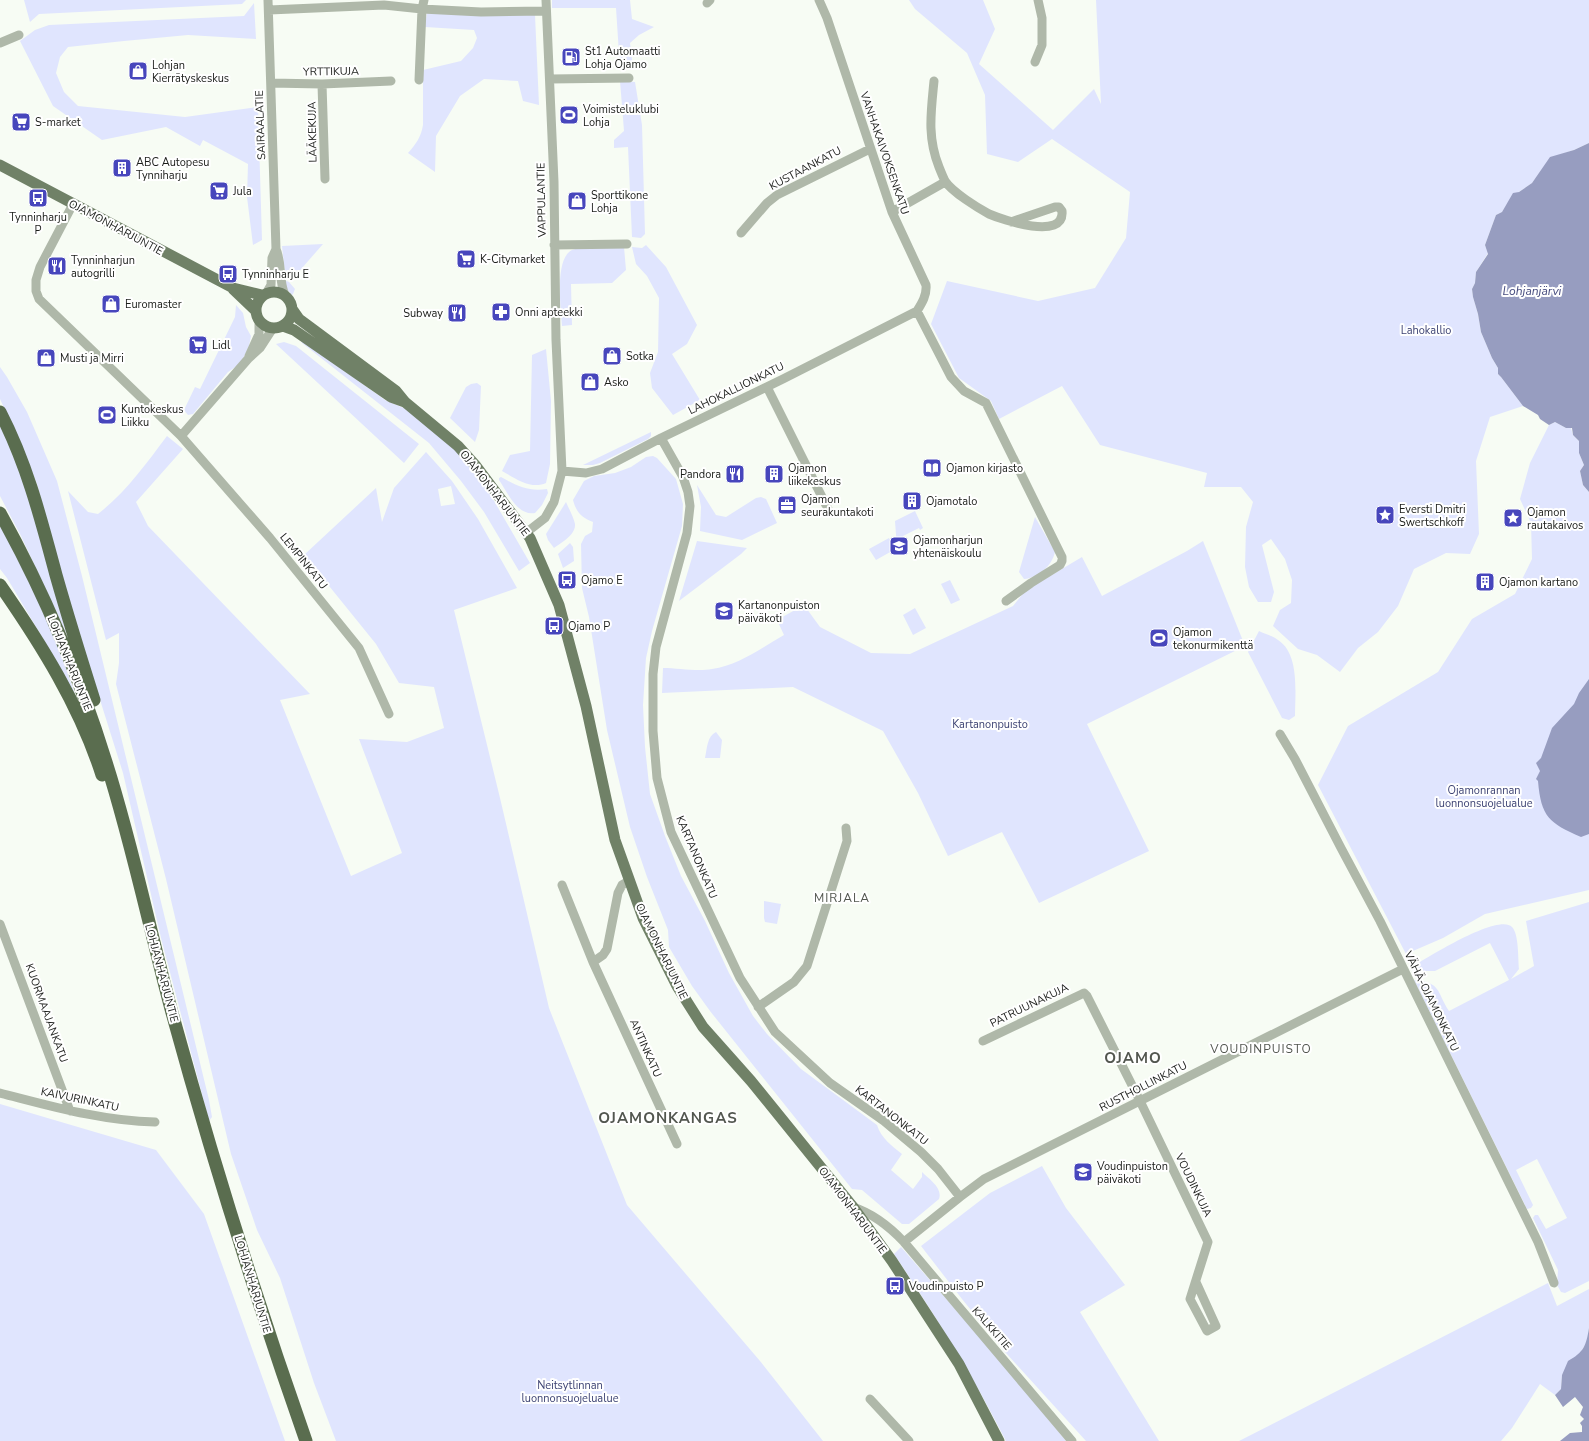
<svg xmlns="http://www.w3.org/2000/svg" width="1589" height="1441" font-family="'Nunito Sans',sans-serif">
<rect width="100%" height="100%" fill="#f7fcf4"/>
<path fill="#e0e5fe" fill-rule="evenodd" d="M24,0h222l-4,4 -203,10 -9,8z
M552,0h78l2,19 22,8 -15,8 -9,8 3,25 -13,1 -4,-61h-64z
M909,0h74l12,29 -16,35 74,66 41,-41 7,15 -5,-104h493v143l-15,7 -24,8 -18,25 -13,9 -12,12 -5,8 -6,3 -11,30 3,8 -12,19 -1,11 -3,6 1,8 5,17 3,18 11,26 6,10v6l3,3 22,29 -33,11 -14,44 3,73 -9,20 -24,-1 -32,16 -16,37 -20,26 -20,16 -18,24 -23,-17 -19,-6 -25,-23 7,-16 11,-7 1,-23 -7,-21 -14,-20 -9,6 12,47 -3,10h-13l-9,-15 -4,-20 1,-40 7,-25 -12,-15h-37l3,-14 -107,-28 -38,-59 -63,33 -8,-18 -32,-23 -28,-54 16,-43 91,20 57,-13 31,-50 4,-46 -78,-53 -34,23 -31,-8 -2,-59 -18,-42 -52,-44z
M254,3l2,36 -68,-4 -64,6 -56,6 -8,10 -4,16 8,19 14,14 107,11 73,-10 4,133 -9,5 -6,-48 1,-33 -45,-24 -3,6 -34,-19 -64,13 -49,-34 -33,-65 15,-11 14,-5 195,-9z
M427,12l108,3 4,90 -16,-4 -5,-20 -34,-2 -24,17 -24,40 -1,36 -27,-19c8,-9 13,-16 15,-28v-55l38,-9 12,-13 4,-10 -3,-8 -49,-3z
M620,81l15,1 7,43 3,109 -4,4 -9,-1 -4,-90 -14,1v-8l10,-9z
M323,244l-28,32 -10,-2 -3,-28z
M646,245l20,22 31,58 -10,19 -15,10 28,46 -27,15 -21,-27 -2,-15 8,-21 1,-54 -12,-22 -11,-12 -4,-17 10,1z
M624,247l2,23 -14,13 -41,1 1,41 -10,1c-1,-17 -8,-67 10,-76 6,-3 43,-2 52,-3z
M284,280l5,2 6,7 -2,5 -1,1 -6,-7z
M236,305l7,8 3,14 5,9 -2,10 -5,11 -7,9 -9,6 -35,42 -5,1 -4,-5 11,-23 5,2 35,-72z
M300,339l85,61 21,9 49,41 31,37 44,76 -11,8 -35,-59 -23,-31 -32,-38 -127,-100z
M284,342l12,4 123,98 -15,19 -128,-119z
M546,349l5,52 -1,63 -4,19c-15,7 -31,-5 -44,-12l8,-16 20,-4 2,-96z
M0,367l7,10 20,35 30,69 25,95 127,524 3,17 -3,4 -48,-183 -38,-165 -60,-191 -26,-98 -15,-37 -22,-48z
M477,383l4,3 -2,44 -4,12 -25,-24 16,-31 5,-3z
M0,422l18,38 62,208 -13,-33 -46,-99 -21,-40z
M1555,422l11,6h5l2,7 6,6v12l5,12 -4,6 3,14 6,7v398l-104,24 -42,24 -37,16 -88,-169 30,-59 90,-54 34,-53 43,-25 17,-35 -1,-36 -11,-24 10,-36 19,-38z
M651,432v4l-3,3 -48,24 -7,2h-10z
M167,436l16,13 -47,53 12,24 162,168 -30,6 71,176 51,-23 -43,-114 48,3 37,-14 -10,-41 -35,-4 -23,-39 -72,-89 72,-67 6,34 12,-34 32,-36 26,29 26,38 39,69 -63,22 46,188 49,210 78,197 133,156 63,80h-487l-22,-58 -34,-105 -23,-48 -26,-76 -65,-275 -50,-195 3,-21v-30l-13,7 -38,-149 20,21 10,2c28,-22 48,-50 69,-78zM451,486l4,18 -14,2 -3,-17z
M653,456l4,2 19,21 7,25 -1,22 -30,105 -6,27 -3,47 2,42 5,47 15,42 16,40 24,45 24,52 24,43 14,18 34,35 76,56c4,13 15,21 25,29l-11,16 22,19 9,-12v-5c7,7 21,16 17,27l-30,25h-7l-40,-34 -10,-1 -142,-178 -18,-25 -23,-39 -1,-17 -21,-53 -17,-50 -23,-97 -18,-113 -7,-29 -1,-44 4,-8 7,-4 1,-10c-11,-4 -17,-10 -20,-22l11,-19 10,-5 21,-3 16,-6 15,-10z
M501,477c16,9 28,15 46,12l1,4 -6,12 -7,8c-18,3 -27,-20 -36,-33v-2z
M697,485l19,30 10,2 30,-19 5,-1 5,2 11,24 -35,17 -42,-9 1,-24z
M566,502c3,7 8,16 9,22 1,11 -14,19 -21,24l-6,-8 -2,-6z
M915,511l8,17 -3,2 -1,-2 -16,8v9l-6,3 -2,-27z
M1035,517l20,35c-3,14 -17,26 -31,27l-5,-7z
M0,525l25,46 34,78 27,76 -25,-56 -54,-91 -7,-9z
M889,538l3,6v7l-16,9 -7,-11z
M697,541l50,7 -6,6 -62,47z
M1203,541l42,105 -158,78 62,127 -110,52 -37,-71 -54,24 -30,-63 -35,-62 -90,-44 -131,6 1,-25c15,0 35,4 49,1 27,-4 49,-21 72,-34l-7,-15 27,-15 16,22 51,26 39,1 103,-48 12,-15 57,-34 20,39 85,-45z
M570,543l3,4 1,14 -11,7 -5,-14z
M950,580l10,20 -9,4 -10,-20z
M915,608l11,20 -13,7 -10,-20z
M1259,631c6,3 14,5 19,9 22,14 17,54 17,76l-6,4 -7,-2 -34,-66z
M716,732l6,8 -2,18h-15c2,-9 2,-22 11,-26z
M764,901l17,3 -4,20 -12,-2 -1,-4z
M1589,902v379l-24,12 -4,-1 -4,-7 1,-15 -25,-52 2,-3h3l8,14 21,-11 -30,-59 -21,11 17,35 -2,3 -4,1 -113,-229c28,3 22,11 35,31l60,-31 -19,-37 -55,28h-21l-2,-4c15,-9 86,-54 100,-40 7,7 6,32 7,42l-8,10 23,-13 -8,-45z
M0,1104l156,46 48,64 81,227h-285z
M1042,1166l24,42 59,77 -45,27 79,129h-73l-81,-89 -43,-53 -41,-53 69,-53z
M901,1247l109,125 56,69h-60c-33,-65 -71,-126 -112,-187z
M1548,1283l9,23 32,-17v39l-2,14 -8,13 -17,20 -1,14 -6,6 -15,-11 -28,44 -11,13h-262z"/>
<path fill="#979dc0" d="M1589,143v349l-6,-7 -3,-14 4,-6 -5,-12v-12l-6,-6 -1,-7h-6l-11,-6 -6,3 -9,-6 -2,-4 -15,-9 -22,-29 -3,-3v-6l-6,-10 -11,-26 -3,-18 -5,-17 -1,-8 3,-6 1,-11 12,-18 -3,-9 11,-30 6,-3 11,-19 6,-1 13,-9 18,-26 24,-7z
M1589,679v155l-8,3c-32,-14 -40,-20 -43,-56l-2,-2 4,-8 -4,-8 5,-5 11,-30 22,-24 5,-11z
M1589,1328v113h-29l10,-8 12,-1v-6l-2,-3 4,-4 -4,-4 3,-8 -8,-10 -12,10 -8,-12 6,-6 1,-14 6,-14c16,-9 18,-15 21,-33z"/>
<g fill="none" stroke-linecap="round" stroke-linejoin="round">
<path stroke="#afb8a9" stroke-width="9" d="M268,0l8,249c7,17 2,31 9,46
M707,3l3,-3
M269,10l115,-5 38,4 59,3 65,-1
M0,43l19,-8
M1035,62l7,-17v-27l-4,-18
M550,79l79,-1
M419,80l3,-71 2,-9
M934,81c-3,31 -7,56 5,86 2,5 4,10 6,14 7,11 33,27 44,33 14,6 76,27 73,-3l-3,-4h-4l-44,15
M271,83l51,1 69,-3
M322,84l3,95
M73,204l-33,63 -4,13v11l3,8 142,137 89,102 89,110 30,66
M892,212l53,-30
M741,233l26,-30 10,-8 93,-46
M554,245l73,-1
M267,292l4,-7 1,-27 4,-9
M917,311l34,66 13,14 22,12 76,154v4l-2,4 -29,18 -25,18
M249,356l10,-22v-13
M767,387l61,122
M181,436l67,-77 12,-11 13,-20
M661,438l22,39 5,15 2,14 -3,27 -31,114 -3,27v57l4,47 14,54 69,146 35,54 55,51 54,38 37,31 17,17 22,28
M562,471l24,2 16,-4 59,-31 122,-59 134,-68c5,-8 10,-16 9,-26l-34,-73 -65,-194 -8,-18
M527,532l18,-14 9,-16 8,-31 -6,-131 -2,-158 -8,-182
M1280,734l15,25 46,89 39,73 158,321 16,41
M562,885l31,77 84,182
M0,924l70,187
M593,962l10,-7 4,-6 11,-56 4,-8 7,-4
M758,1007l36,-25 13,-16 40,-125 -1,-13
M983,1041l99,-47 2,-1 3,3 53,105 68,141 -18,57 17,32 9,-5 -20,-44
M0,1093c51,13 102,28 155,29
M853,1207c21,7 36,19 51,35l168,199
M904,1242l56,-45 24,-18 419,-210
M870,1399l39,42"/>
<path stroke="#708167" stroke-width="11" d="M0,165l233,123 29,7
M233,289l22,21
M256 310a18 18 0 1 1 36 0a18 18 0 1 1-36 0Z
M292,309l7,10 97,72 9,11 53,44 18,20 54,72 29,67 27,101 29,134 28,78 34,68 26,41 48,54 102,126 39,54 67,103 40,77
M283,326l11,4 97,67 14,5"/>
<path stroke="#5a6d4f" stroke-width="13" d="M0,412c27,52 41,107 56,163 12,42 25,84 38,125
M0,513c44,79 79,162 106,249 26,81 43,165 65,247 40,146 85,290 135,432
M0,585c41,59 80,121 102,190"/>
</g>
<defs>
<g id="fuel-square" transform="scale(1)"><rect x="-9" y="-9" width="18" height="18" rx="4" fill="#4746bc" stroke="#fff"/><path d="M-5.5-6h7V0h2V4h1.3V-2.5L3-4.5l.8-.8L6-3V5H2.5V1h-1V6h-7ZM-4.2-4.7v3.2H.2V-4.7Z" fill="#fff"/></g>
<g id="shop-square" transform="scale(1)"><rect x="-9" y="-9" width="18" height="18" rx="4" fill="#4746bc" stroke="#fff"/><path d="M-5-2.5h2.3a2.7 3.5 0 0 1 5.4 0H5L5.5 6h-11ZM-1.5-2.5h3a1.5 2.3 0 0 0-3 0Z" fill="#fff"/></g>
<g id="stadium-square" transform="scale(1)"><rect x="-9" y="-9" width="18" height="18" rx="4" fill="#4746bc" stroke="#fff"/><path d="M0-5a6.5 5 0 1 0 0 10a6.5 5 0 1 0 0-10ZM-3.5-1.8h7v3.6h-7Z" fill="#fff"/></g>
<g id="supermarket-square" transform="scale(1)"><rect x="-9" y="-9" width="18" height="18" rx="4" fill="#4746bc" stroke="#fff"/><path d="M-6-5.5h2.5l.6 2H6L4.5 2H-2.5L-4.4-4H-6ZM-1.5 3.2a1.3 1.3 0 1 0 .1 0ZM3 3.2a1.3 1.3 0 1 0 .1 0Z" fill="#fff"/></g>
<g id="building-square" transform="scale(1)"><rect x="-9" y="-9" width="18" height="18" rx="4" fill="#4746bc" stroke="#fff"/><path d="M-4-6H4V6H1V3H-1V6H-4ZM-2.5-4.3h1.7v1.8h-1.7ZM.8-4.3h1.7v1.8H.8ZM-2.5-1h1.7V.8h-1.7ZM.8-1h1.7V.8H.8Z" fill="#fff"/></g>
<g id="bus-square" transform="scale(1)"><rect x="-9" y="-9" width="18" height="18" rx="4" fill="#4746bc" stroke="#fff"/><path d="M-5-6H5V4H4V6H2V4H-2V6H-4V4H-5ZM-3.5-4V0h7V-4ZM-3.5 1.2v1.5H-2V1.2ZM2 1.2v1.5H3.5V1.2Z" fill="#fff"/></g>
<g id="restaurant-square" transform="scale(1)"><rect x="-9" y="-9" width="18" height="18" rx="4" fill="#4746bc" stroke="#fff"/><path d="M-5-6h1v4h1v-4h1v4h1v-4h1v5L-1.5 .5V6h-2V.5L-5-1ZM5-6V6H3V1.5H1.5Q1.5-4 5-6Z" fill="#fff"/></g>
<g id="pharmacy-square" transform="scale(1)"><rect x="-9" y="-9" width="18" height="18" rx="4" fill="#4746bc" stroke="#fff"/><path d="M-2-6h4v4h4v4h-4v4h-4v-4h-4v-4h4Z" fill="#fff"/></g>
<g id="library-square" transform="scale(1)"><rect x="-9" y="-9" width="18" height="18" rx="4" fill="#4746bc" stroke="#fff"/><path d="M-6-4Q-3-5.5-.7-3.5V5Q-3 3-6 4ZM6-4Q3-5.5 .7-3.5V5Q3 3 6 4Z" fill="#fff"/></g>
<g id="office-square" transform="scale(1)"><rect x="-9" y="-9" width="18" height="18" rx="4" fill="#4746bc" stroke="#fff"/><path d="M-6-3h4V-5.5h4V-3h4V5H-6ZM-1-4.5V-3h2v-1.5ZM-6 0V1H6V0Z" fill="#fff"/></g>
<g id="sight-square" transform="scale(1)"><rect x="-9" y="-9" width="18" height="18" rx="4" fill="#4746bc" stroke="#fff"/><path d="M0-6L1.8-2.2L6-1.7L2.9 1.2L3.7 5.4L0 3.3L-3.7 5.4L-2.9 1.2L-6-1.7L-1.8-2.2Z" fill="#fff"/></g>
<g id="school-square" transform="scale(1)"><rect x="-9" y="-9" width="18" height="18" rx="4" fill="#4746bc" stroke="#fff"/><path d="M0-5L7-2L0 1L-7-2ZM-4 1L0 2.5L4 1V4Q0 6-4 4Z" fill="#fff"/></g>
</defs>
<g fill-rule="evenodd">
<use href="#fuel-square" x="571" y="57"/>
<use href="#shop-square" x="138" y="71"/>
<use href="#stadium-square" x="569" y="115"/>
<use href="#supermarket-square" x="21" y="122"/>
<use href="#building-square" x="122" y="168"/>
<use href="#supermarket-square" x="219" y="191"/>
<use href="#bus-square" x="38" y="198"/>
<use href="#shop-square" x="577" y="201"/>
<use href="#supermarket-square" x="466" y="259"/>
<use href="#restaurant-square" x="57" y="266"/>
<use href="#bus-square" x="228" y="274"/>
<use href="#shop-square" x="111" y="304"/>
<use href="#pharmacy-square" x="501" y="312"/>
<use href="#restaurant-square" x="457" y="313"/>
<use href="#supermarket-square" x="198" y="345"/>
<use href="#shop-square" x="612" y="356"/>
<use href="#shop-square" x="46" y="358"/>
<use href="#shop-square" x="590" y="382"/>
<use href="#stadium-square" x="107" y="415"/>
<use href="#library-square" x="932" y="468"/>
<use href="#restaurant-square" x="735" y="474"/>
<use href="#building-square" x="774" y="474"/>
<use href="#building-square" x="912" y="501"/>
<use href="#office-square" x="787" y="505"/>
<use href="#sight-square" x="1385" y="515"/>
<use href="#sight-square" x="1513" y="518"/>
<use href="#school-square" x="899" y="546"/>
<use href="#bus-square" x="567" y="580"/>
<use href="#building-square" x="1485" y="582"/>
<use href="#school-square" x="724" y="611"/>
<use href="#bus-square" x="554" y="626"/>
<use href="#stadium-square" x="1159" y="638"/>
<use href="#school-square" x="1083" y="1172"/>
<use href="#bus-square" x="895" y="1286"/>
</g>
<g text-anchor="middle" stroke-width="4" stroke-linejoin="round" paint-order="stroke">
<g font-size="11" fill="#1b1d1a" stroke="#fff" text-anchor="start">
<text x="585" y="55">St1 Automaatti<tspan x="585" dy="13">Lohja Ojamo</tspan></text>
<text x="152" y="69">Lohjan<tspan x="152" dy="13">Kierrätyskeskus</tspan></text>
<text x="583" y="113">Voimisteluklubi<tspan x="583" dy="13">Lohja</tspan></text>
<text x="35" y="126">S-market</text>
<text x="136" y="166">ABC Autopesu<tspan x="136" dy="13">Tynniharju</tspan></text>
<text x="233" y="195">Jula</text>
<text x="591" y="199">Sporttikone<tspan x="591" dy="13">Lohja</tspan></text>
<text x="38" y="221" text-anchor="middle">Tynninharju<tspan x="38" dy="13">P</tspan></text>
<text x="480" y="263">K-Citymarket</text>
<text x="71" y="264">Tynninharjun<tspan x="71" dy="13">autogrilli</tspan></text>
<text x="242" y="278">Tynninharju E</text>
<text x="125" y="308">Euromaster</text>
<text x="515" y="316">Onni apteekki</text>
<text x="443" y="317" text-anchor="end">Subway</text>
<text x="212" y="349">Lidl</text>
<text x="626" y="360">Sotka</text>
<text x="60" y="362">Musti ja Mirri</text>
<text x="604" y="386">Asko</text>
<text x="121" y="413">Kuntokeskus<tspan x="121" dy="13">Liikku</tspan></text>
<text x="788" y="472">Ojamon<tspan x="788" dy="13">liikekeskus</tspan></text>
<text x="946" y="472">Ojamon kirjasto</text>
<text x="721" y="478" text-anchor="end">Pandora</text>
<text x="801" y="503">Ojamon<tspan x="801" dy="13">seurakuntakoti</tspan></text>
<text x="926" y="505">Ojamotalo</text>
<text x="1399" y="513">Eversti Dmitri<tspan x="1399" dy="13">Swertschkoff</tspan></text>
<text x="1527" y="516">Ojamon<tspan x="1527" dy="13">rautakaivos</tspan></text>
<text x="913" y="544">Ojamonharjun<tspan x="913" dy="13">yhtenäiskoulu</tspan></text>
<text x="581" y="584">Ojamo E</text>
<text x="1499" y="586">Ojamon kartano</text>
<text x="738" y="609">Kartanonpuiston<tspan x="738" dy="13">päiväkoti</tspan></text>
<text x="568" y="630">Ojamo P</text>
<text x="1173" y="636">Ojamon<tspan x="1173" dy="13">tekonurmikenttä</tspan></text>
<text x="1097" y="1170">Voudinpuiston<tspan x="1097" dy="13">päiväkoti</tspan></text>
<text x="909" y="1290">Voudinpuisto P</text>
</g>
<g font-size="11" fill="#1b1d1a" stroke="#fff">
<text transform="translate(331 71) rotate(-1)" y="4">YRTTIKUJA</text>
<text transform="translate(260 125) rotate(-92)" y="4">SAIRAALATIE</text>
<text transform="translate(312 132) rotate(-91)" y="4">LÄÄKEKUJA</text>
<text transform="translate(885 153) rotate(71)" y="4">VANHAKAIVOKSENKATU</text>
<text transform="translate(805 168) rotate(-28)" y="4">KUSTAANKATU</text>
<text transform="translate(541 200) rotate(-91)" y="4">VAPPULANTIE</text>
<text transform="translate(116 227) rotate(28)" y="4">OJAMONHARJUNTIE</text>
<text transform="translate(736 388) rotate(-26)" y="4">LAHOKALLIONKATU</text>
<text transform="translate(495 493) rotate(52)" y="4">OJAMONHARJUNTIE</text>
<text transform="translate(304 561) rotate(51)" y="4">LEMPINKATU</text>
<text transform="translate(70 663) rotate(68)" y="4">LOHJANHARJUNTIE</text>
<text transform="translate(697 857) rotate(67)" y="4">KARTANONKATU</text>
<text transform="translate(662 951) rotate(64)" y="4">OJAMONHARJUNTIE</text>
<text transform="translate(162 973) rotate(75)" y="4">LOHJANHARJUNTIE</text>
<text transform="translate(1432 1001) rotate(64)" y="4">VÄHÄ-OJAMONKATU</text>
<text transform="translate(1029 1005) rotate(-26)" y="4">PATRUUNAKUJA</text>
<text transform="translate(47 1013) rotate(70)" y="4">KUORMAAJANKATU</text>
<text transform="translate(646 1048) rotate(66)" y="4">ANTINKATU</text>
<text transform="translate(1143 1086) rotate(-27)" y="4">RUSTHOLLINKATU</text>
<text transform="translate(80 1099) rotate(12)" y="4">KAIVURINKATU</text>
<text transform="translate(892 1115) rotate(38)" y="4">KARTANONKATU</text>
<text transform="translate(1194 1185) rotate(64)" y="4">VOUDINKUJA</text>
<text transform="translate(853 1210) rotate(53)" y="4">OJAMONHARJUNTIE</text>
<text transform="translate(253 1284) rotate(73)" y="4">LOHJANHARJUNTIE</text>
<text transform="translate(992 1328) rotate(49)" y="4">KALKKITIE</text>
</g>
<g font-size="11" fill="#3e4474" stroke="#fff">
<text x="1426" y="334">Lahokallio</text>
<text x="990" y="728">Kartanonpuisto</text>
<text x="1484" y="794">Ojamonrannan<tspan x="1484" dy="13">luonnonsuojelualue</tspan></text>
<text x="570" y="1389">Neitsytlinnan<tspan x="570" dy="13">luonnonsuojelualue</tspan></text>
</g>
<g font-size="12" font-style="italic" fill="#474d7f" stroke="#fff">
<text x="1532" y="295">Lohjanjärvi</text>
</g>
<g font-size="12" letter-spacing="1" fill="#52564f" stroke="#fff">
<text x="842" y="902">MIRJALA</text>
<text x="1261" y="1053">VOUDINPUISTO</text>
</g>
<g font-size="15" font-weight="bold" letter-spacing="1" fill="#52564f" stroke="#fff">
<text x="1133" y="1063">OJAMO</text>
<text x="668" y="1123">OJAMONKANGAS</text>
</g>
</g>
</svg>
